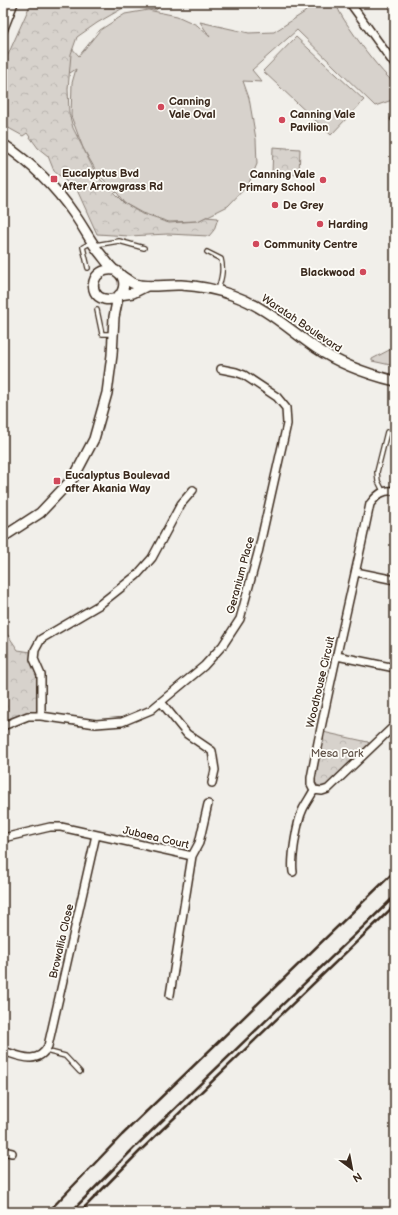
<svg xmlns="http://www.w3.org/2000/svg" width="398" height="1215" font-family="'Balsamiq Sans',sans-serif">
<defs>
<pattern id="forest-crowns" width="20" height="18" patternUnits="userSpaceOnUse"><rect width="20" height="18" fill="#d7d2cc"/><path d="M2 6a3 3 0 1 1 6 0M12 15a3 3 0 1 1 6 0" fill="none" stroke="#b9b4af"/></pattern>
</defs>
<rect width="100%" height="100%" fill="#f1efea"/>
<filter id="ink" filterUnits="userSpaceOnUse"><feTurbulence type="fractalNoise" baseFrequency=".025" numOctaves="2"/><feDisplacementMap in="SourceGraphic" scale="8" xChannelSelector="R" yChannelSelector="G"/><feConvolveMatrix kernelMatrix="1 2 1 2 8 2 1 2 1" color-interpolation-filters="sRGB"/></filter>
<g filter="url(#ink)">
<path fill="#d7d2cc" stroke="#897e75" d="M310,3h26c3,10 9,18 15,27 13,19 27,38 44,54v15l-20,7 -78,-76 -45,40 10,12 -19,-1 6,17 7,41 1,25 -9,21 -20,21 -30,15 -29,1 -27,-9 -18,-10 -6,-9 -20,-20 -15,-26 -12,-32 1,-33 4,-14 -6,4 -22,-26 13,-11 18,20 21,-26 25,-16 23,-4 29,6 20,9 13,12 -10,-15 49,11 25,-1 31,-20z
M296,37l68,63 -33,35 -68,-64z
M395,347v19l-23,-5v-2z"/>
<path fill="url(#forest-crowns)" stroke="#897e75" d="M31,3h125l5,2 -5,5 -18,-2h-15l-26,15 -20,14 -6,17 -3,35 1,24 4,15 24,48 27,27 18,11 27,9 29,-2 8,-4 12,1 -4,12 -5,6 -41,-2 -39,2 -32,-2 -20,-44 -6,-2 -5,-7 -12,-10 -6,-15 -10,-8 -11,-15 -4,3 -20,-11v-59z
M273,147l27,2 -1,26 -27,-2z
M3,628l15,22 13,2 8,22 3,40 -39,11z
M323,732l45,10 3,3 -42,40 -6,3 -6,-3 -4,-7z"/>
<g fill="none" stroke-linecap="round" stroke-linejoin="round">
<g stroke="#3b2a1e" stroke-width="6">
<path id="service" d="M393,119l2,-3
M95,245l24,-4 25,7
M207,252l14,7c3,11 0,21 -3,31
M88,268l-5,-21 9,-5
M97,310l5,24h10
M383,491l-5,-10 -1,-9 10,-40
M46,1051l19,5 15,16"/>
</g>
<g stroke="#3b2a1e" stroke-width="10">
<path id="minor" d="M350,3l45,62
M3,31l11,-28
M395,491c-12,-2 -18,4 -25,13 -19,92 -42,183 -59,274v6l3,6 8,1 6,-2 67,-64
M356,572l39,8
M337,656l58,12
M161,702l26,32 25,17 3,19 -3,13
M41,716v-41l-7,-16 1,-9 6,-11 58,-34 38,-30 15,-17 29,-54 12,-14
M3,726l25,-10h13l55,8 26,-2 29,-12 53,-44 19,-21 17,-26 18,-66 29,-129 -1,-16 -9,-11 -33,-22 -8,-3 -15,-3
M3,838l47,-11h11l131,29 -22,139
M192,856l7,-13 9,-39
M293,872c-2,-13 4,-51 10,-63 3,-6 8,-13 11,-19
M3,1051c16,5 35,15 45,-5l48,-211
M3,1151l9,2"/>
</g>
<g stroke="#3b2a1e" stroke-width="12">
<path id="tertiary" d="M3,144c28,19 52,42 71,70 9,12 16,27 25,38 5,6 9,12 14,17 4,3 8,4 10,10 2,6 0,13 -4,17 -4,3 -10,4 -15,3 -18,-5 -12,-32 10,-29
M122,276c3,2 7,5 10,7 15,6 34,1 49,2 17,1 35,4 51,10 34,12 55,33 84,53 25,17 51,26 79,33
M119,295l14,-2 14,-7
M3,537l37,-24 34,-36 20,-38 13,-46 5,-38 2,-38 4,-20"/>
</g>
<use href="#service" stroke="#fdfcf7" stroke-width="3.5"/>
<use href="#minor" stroke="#fdfcf7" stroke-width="7"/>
<use href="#tertiary" stroke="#fdfcf7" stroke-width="9"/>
<path stroke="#3b2a1e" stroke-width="2.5" d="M48,1212l74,-77 273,-264
M71,1212l64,-65 260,-251
M80,1212l60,-61 255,-246"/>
</g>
</g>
<g fill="#d1495b" stroke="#fdfcf7" stroke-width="1.5">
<circle cx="161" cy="107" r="4"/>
<circle cx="282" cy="120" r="4"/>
<rect x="50" y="175" width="8" height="8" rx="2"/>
<circle cx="323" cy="180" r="4"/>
<circle cx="275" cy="205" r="4"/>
<circle cx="320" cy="224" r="4"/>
<circle cx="256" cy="244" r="4"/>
<circle cx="363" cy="272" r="4"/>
<rect x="53" y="477" width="8" height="8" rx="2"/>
</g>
<g text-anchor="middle" stroke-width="3.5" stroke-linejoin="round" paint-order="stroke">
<g font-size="11" font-weight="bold" fill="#3b2a1e" stroke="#fdfcf7" text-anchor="start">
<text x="169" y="105">Canning<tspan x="169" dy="13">Vale Oval</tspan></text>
<text x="290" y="118">Canning Vale<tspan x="290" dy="13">Pavilion</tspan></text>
<text x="62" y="177">Eucalyptus Bvd<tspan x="62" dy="13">After Arrowgrass Rd</tspan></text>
<text x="315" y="178" text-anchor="end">Canning Vale<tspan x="315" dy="13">Primary School</tspan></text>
<text x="283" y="209">De Grey</text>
<text x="328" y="228">Harding</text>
<text x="264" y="248">Community Centre</text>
<text x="355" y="276" text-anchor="end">Blackwood</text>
<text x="65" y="479">Eucalyptus Boulevad<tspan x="65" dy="13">after Akania Way</tspan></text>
</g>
<g font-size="11" fill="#3b2a1e" stroke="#fdfcf7">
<text transform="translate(302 323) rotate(34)" y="4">Waratah Boulevard</text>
<text transform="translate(240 575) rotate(-75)" y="4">Geranium Place</text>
<text transform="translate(320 682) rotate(-77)" y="4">Woodhouse Circuit</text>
<text transform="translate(156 837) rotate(13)" y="4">Jubaea Court</text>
<text transform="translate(61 941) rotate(-77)" y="4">Browallia Close</text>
</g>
<g font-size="11" fill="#62544a" stroke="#fdfcf7">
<text x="337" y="757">Mesa Park</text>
</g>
</g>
<rect width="398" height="1215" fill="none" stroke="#fdfcf7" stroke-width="16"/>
<rect x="8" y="8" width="382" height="1199" fill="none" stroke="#3b2a1e" stroke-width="1.5" filter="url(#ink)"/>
<g transform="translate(352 1169) rotate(148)" stroke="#fdfcf7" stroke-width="3" paint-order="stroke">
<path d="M0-3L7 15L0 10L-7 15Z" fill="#3b2a1e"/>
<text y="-6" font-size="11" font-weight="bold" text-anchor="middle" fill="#3b2a1e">N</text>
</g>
</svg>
